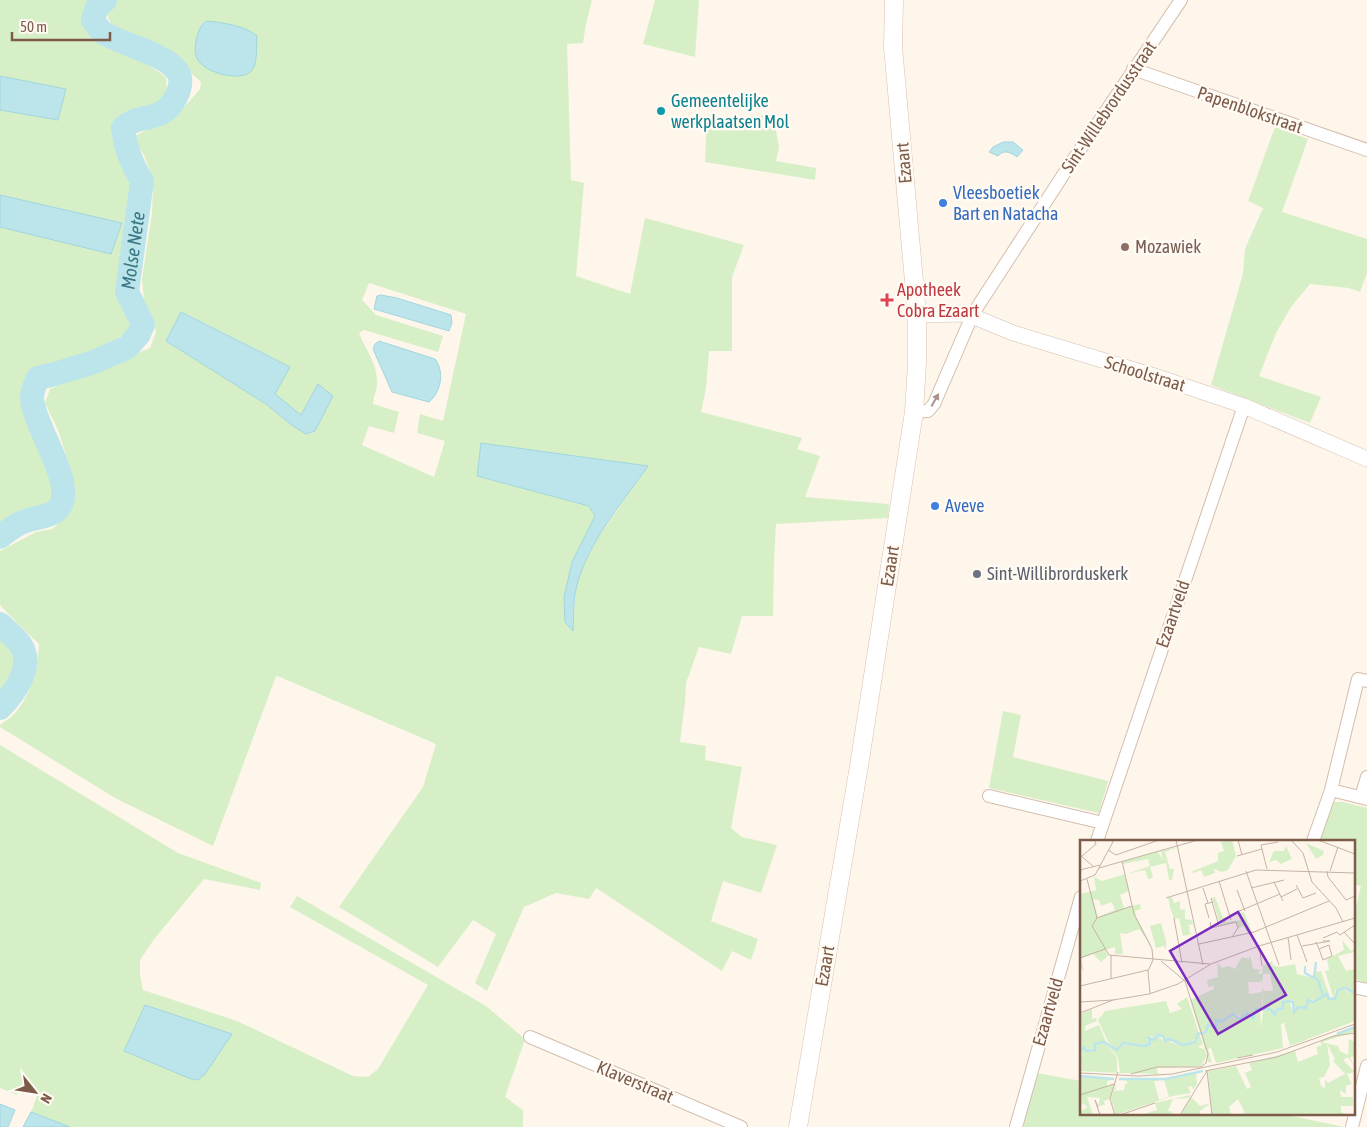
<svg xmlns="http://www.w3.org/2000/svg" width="1367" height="1127" font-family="'Asap Condensed',sans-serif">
<rect width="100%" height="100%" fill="#fef6ea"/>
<path fill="#d7efc6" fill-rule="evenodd" d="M0,0h91l-5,13 5,20 15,13 34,13 26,18 1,15 -7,13c-24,8 -32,-4 -48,20l20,56 1,19 -17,90c4,8 14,17 16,26 7,30 -86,47 -105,57l-3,9v17l12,44 11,15 8,36 -5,9 -32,10 -18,13v-416l57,10 9,-30 -66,-14z
M113,0h479l-6,24 -3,19 -16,1 4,136 13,3 -8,93 54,18 15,-76 99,27 -12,32v74h-23l-3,37 -5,24 101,26 -5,11 23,7 -15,41 84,7 -1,14 -112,6 -2,39 -1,53h-31l-11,38 -32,-7 -13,36 -1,20 -5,39 26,4 -1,14 37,7 -11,61 11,9 35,8 -16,48 -38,-12 -12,40 47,18 -7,21 -19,-9 -10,20 -126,-83 -7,11 -33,-6 -32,14 -37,84 -12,-8 21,-49 -23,-14 -35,47 -99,-60 84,-120 13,-43 -154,-66 -6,-2 -63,170 -98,-48 -115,-71v-2c5,-4 11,-7 15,-12 17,-19 22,-45 24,-69l-19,-18 -20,-21v-54l36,-19 16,-3 11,-9 8,-11 1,-19 -4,-28 -10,-32 -13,-27 5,-14 100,-41 6,-16 -3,-10 -9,-20 -2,-23 10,-66 1,-25 -3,-17 -6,-16 -8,-11 -1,-8 46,-25 19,-22 1,-7 -9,-8 -4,-8 -16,-12 -61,-30 -5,-11 -1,-6zM369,283l97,31 -23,107 -23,-7 -3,19 28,8 -11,36 -72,-32 7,-19 25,7 5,-21 -26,-8c0,-8 5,-15 4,-23 0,-18 -12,-32 -18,-48l5,-3 74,22 5,-16 -67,-21 -14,-15zM181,312l109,55 -16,27 27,21 -8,11 -27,-22 -100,-63zM648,466l-53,76 -16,34 -3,11 -3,43 -1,-68 23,-46 -6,-10 -112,-30z
M655,0h44l-4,57 -52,-13z
M773,115l6,32 -3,14 40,7 -1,12 -110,-18 2,-44z
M1275,127l33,12 -26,73 85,27v34l-7,19 -11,-4 -39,-4 -19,23 -15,26 -17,43 62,21 -11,26 -99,-38 32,-111 2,-25 18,-41 -15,-7z
M0,631c5,5 13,10 17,17 10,14 -5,44 -17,53z
M1003,711l18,4 -8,42 95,24 -9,32 -110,-25z
M0,745l178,108 83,30 -1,7 -56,-11 -49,59 -15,22v15l3,15 94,31 116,55 15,1 10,-8 50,-84 -138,-78 7,-11 189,110 39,33 -20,58 18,13v17h-453l-39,-15 8,-21 -18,-7 -4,11 -17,-7z
M1333,802h10l24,6v176l-14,-6v-59l8,-33 -8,-2v-43h-34z
M1037,1073l44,8v32h196l68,14h-322z"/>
<path fill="#bce5eb" stroke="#a1d6de" d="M206,21c14,1 41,5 51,15 -1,9 1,27 -5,34 -9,13 -47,3 -54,-10 -4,-6 -3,-12 -2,-19 2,-8 3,-14 10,-20z
M0,76l66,13 -8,31 -58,-10z
M1003,142h10l10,8 -6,7c-7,-5 -13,-8 -19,-1l-9,-4 4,-5z
M0,195l122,28 -11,31 -111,-27z
M381,295l16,3 54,17 1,8 -3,8 -75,-22 3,-13z
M181,312l109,55 -15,27 26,21 17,-31 15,12 -18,35 -9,3 -13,-8 -27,-22 -100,-63z
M379,341l56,18c10,13 6,33 -6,43l-37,-10 -19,-43 2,-5z
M481,443l167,23c-25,36 -60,76 -71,119 -4,14 -3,31 -4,46l-8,-9 -1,-25 8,-35 23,-46 -6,-10 -112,-30z
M145,1005l87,29 -27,40 -7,6 -7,-1 -67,-28z
M0,1104l15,6 -7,17h-8z
M31,1112l39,15h-47z"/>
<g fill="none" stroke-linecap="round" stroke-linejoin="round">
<g stroke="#bce5eb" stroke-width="24">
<path id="s1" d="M0,537c7,-6 16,-13 26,-16 9,-4 25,-4 32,-12 21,-23 -27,-85 -26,-113 1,-7 3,-12 6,-18l17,-4 39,-12 34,-15 11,-13 4,-10 -16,-32 15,-111c-10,-16 -17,-33 -19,-53 13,-14 33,-6 47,-22 7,-8 15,-25 7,-35 -13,-18 -55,-26 -75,-39 -3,-3 -6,-8 -9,-12l3,-11 9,-9"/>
<path d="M0,624c6,6 15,13 20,20 15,21 -5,49 -20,64"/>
</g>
<g stroke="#d3bdae" stroke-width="14">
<path id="minor" d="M1133,69l234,81
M914,412l14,-1 6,-7 38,-88 6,-10 89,-137 114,-169
M1331,790l36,9
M989,796l114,27
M1361,797l6,-20
M1097,841l147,-435
M1313,841l18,-51 27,-111 9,2
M1353,987l14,3
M530,1037l211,90
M1016,1127l65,-230
M1352,1127l15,-61"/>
</g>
<g stroke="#d3bdae" stroke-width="16">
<path id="tertiary" d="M917,315l48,-1 7,2 41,17 148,45 83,28 123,53"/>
</g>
<g stroke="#d9c0ad" stroke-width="19">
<path id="secondary" d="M798,1127l61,-361 55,-354 3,-49v-48l-24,-268 1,-47"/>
</g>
<use href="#minor" stroke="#fff" stroke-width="12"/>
<use href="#tertiary" stroke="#fff" stroke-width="15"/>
<use href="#secondary" stroke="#fff" stroke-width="18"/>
</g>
<defs><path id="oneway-solid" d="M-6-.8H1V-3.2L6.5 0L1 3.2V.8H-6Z" transform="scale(1.25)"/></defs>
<use fill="#aa9489" href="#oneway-solid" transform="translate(935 400) rotate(-61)"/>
<circle fill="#0f9aa8" stroke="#fffaf3" stroke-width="2" cx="661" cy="111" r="5"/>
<g fill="#3f7fe0" stroke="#fffaf3" stroke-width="2">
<circle cx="943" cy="203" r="5"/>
<circle cx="935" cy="506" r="5"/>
</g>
<circle fill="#8d6e63" stroke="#fffaf3" stroke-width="2" cx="1125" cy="247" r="5"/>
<path fill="#e0444e" stroke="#fffaf3" stroke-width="2" d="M884.5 292.5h5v5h5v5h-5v5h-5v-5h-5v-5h5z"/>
<circle fill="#6b7280" stroke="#fffaf3" stroke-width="2" cx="977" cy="574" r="5"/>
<g text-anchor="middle" stroke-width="5" stroke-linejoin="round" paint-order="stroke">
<g font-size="18" fill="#0d838f" stroke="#fffaf3" text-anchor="start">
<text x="671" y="107">Gemeentelijke<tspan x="671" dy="21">werkplaatsen Mol</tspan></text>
</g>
<g font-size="18" fill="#7d5b49" stroke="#fffaf3">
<text transform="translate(1109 107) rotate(-56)" y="6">Sint-Willebrordusstraat</text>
<text transform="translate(1250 110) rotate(19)" y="6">Papenblokstraat</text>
<text transform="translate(904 163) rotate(-95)" y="6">Ezaart</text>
<text transform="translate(1145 374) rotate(17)" y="6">Schoolstraat</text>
<text transform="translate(890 566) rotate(-81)" y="6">Ezaart</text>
<text transform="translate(1173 614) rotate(-71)" y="6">Ezaartveld</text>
<text transform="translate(825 966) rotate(-80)" y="6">Ezaart</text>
<text transform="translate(1048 1012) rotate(-74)" y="6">Ezaartveld</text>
<text transform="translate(635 1082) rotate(23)" y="6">Klaverstraat</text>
</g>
<g font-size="18" fill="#366cbe" stroke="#fffaf3" text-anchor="start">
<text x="953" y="199">Vleesboetiek<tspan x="953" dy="21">Bart en Natacha</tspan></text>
<text x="945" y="512">Aveve</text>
</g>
<g font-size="18" fill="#785e54" stroke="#fffaf3" text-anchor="start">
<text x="1135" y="253">Mozawiek</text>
</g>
<g font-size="18" fill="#be3a42" stroke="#fffaf3" text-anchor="start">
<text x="897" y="296">Apotheek<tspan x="897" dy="21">Cobra Ezaart</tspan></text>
</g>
<g font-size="18" fill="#5b616d" stroke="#fffaf3" text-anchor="start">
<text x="987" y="580">Sint-Willibrorduskerk</text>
</g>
<g font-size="19" font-style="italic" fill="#3b7883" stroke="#fffaf3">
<text dy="7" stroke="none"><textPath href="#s1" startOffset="405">Molse Nete</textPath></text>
</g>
</g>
<g transform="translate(1080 840)">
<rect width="275" height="275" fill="#fef6ea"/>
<path d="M152,0l4,16 -8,14 -6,2 -8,-3 1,4 -11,4 -3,-7 -8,3 -2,-1 27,-11v-8l6,-2 -3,-9zM226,3l18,8 -1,4 -7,4zM206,6l6,13 -11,5 -5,-4 -7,2 5,-11h10zM99,7l-14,5 5,17h4l-2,11h-3l-3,-17 -16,4 3,11 -5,1 -3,-9 -19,4 24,-8 -2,-7 -10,2 1,4 -2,-4 -14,3v-3l35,-9 5,8 -2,-9zM45,34l4,17 -9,4 4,13 16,-4 1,5 -6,2 1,6 17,31 -14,-19 -13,5 -6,-1 3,21h-8v-7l-10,3 3,6 -7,6 -8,-8 -12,4 3,14 -3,-4 -1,7v-81l16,-4 -2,-13 8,4zM13,59l6,1 2,6 11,-4 3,8 -17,7zM92,57l2,6 6,-2v9l5,-1v10l7,1 1,4 -7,2h4l-1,6 3,2 -9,2 -4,-18 -5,1 -4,-12 -2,-9zM135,57l8,21 7,-2 -5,6 16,-2 -2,-7 5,-1 8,20 -5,1 -3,-7 -6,2 -1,-5 -17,2 -8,-27zM81,83l5,18v9l-2,-4 -8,2 -6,-22zM262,100l9,11 4,-2v3l-17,4 8,15 9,-2v23l-14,-4 -6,3v7h-6l-4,-4 -11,6 -6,-1 -3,8 -10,2 -3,-9 -9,1 -1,6 -7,2 -1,5 -3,-6h-8l-1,-21 2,4h9l-3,-17h-7v11l-1,-7 -1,4h-13l1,12 13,-2v17h-6l-3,8 -7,-5 -5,5 -7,-4 -13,8 -5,-2 -1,8 -8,-2 -1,6 -6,1 -10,-32 24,-11v-3l-6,1 -1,-7 11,-3 -1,-15 5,6 6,-2 7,3 7,-12 7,2 1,-4 3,14 8,1 -4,3 5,1 1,-8 9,-5 1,4 7,2 15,-3 2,10 17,4 1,-6 6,-1 9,26h3l-8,-26 4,-1 -2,-11 17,-9zM262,150h4l2,7 -1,-7 8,3v28l-65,25 -6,-23 -3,1 2,24 -67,15 -5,-15 -3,1 4,14 -4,-1 -7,-28 6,-1 1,-7 8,2 2,-7 3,2 12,-8 7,4 6,-6 7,5 7,-9 1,19 2,-18h7l6,5 1,-5 6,-2v-6l6,-1 5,12 4,-5 9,1 1,-8 6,1 12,-7 3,5h5l1,-7zM107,157l12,36 -6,8 -13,3 -10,-6 -5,3 -2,-6 -7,-1 -2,5 -3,-3 -3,1v8l-26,-3 -5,7 -9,-7 -10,-22 7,-9 61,-10 4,12 12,-4 -5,-5zM12,169v10l4,-1 1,3 -12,5v5l14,-6 7,17 -11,1v5l-8,2 -2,-4 -5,2v-30l1,-4zM275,187l-1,5 -32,10 16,4 2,5 8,4 1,-16 6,3v14l-5,1 5,10 -7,-10 -5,3 12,12 -8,2 5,10 -6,2v8l-6,-4 1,7h12v9h-12v6l7,3h-110l7,-2 -7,-14 -9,8 2,8h-19l-4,-44 28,-5 11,23 4,-2 -6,-14 7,-3 -3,-7 46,-12 3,11 20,-8 -2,-7 6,-2 -2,-3 4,-3zM247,204l8,15 -2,2 12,13 -17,9 -3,-4v9l-4,-2 -2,-8 5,-1 6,-12zM119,194l4,10 -5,3 8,3 1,5 -6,11 -39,2v3l-1,-4 -4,1 1,6 -38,-1 -2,-15 -10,-13 9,6 6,-7 21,3 6,-2v-8l4,4 4,-5 7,6 4,-2 3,3 12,2 11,-2zM26,203l11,15v15l-37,-2 2,-22 10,3 4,-7zM116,233l1,11 -4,6 -1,-4 -4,1 3,6 -18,3 -57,19 -5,-16 6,-18 -2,10 9,-1 1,-7 2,2v-4l-8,-2h41zM84,240l5,17 -10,3 -5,-19zM0,236l36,3 -9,2v5l8,-2 -5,15 -6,2 1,4 -7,1 2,-8 -13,-1 6,18h-13v-4l7,-3 -2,-4 -5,1zM110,255l-1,3 -16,1 -5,12 5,1 -2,3h-30l16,-5 -2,-7zM111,257l9,9 11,-3 -11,8v4h-19z" fill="#d7efc6" fill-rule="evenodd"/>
<path fill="none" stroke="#bce5eb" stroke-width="2.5" d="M225,126v7l13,7 5,16M234,139l2,-17M257,194l18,-7M0,211l4,-4 2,4 9,-1v-6l9,-2 13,8 6,-7 22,3 5,-2 -1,-6 6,2 2,-5 6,1 2,5 4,-2 14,6 12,-3 3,-8 8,-2 2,-7 8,3v-8l5,2 12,-8 7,5 7,-6 6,5 4,-9h13l5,6 1,-5 7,-2v-6l6,-1 4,1 1,10 4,-5 8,1 2,-8 5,2 14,-8 2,5h6l3,-9 7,-2 10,5M0,236l34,3M39,239h47l37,-8"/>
<path fill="none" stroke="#c6b3a5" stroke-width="1" d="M96,0l27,125M158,0l4,15M211,0l12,13 9,29 24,26 7,14M238,0l37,14M28,10l8,5 43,-15M0,15l14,12M2,16l14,-12 -1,-4M157,16l25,-7M42,21l12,53 18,35 1,11 -5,11 2,22M19,28l99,-28M187,29l-6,-24 17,-3M0,30l20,-5M166,31l33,94M247,31l1,6 18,23 9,-4M250,31l8,-24M7,39l10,39 35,-12M0,41l15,-6 19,-35M139,41l12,39M194,42l9,19M216,45l7,13 13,-5M123,48l5,15M171,48l33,-8M157,50l8,21M201,57l16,-8M86,58l90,-28 99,3M131,58l8,28M150,75l50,-21M17,78l-5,8 17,29 101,9M94,78l8,45M129,78l-4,-14 8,-2M130,82l1,6 25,-6 2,6 -6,9M264,92l11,12M217,95l10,27M208,97l3,23M243,98l14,-6 3,3 15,-10M236,102l3,7 10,-4 3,11 -9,4 -4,-11M119,104l55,-12 75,-31M179,106l3,20M222,106l28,-5h-7M0,118l25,-9M81,121l24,20 23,73 -2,9M31,139v-24M0,146l68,-16M0,162l33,-2M0,173l33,-13 36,-6 29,-10 33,-20 48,-18 96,-28M157,218l16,-3M125,231l72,-14 57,-21 21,-3M127,231l5,44M0,233l58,3 34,-2 105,-22 78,-28M51,234l26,-7h44l6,-5M0,255l34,-11M18,267l-3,-7 5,15M35,275l-5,-16 8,-27M40,275l35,-12M100,275l27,-44"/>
<path fill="#7b2cbf" fill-opacity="0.15" stroke="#7b2cbf" stroke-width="2.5" d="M158,72l48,83 -68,39 -48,-83z"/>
<rect width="275" height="275" fill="none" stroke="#7d5b49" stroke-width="2.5"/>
</g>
<g transform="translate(35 1092) rotate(120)" stroke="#fffaf3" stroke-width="4" paint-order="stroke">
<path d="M0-4L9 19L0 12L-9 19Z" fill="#7d5b49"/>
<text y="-8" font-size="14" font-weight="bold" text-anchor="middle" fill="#7d5b49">N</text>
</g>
<path d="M12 32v8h98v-8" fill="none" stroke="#7d5b49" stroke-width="2.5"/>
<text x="20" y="32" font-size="15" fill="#7d5b49" stroke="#fffaf3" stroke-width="4" paint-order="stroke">50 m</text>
</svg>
